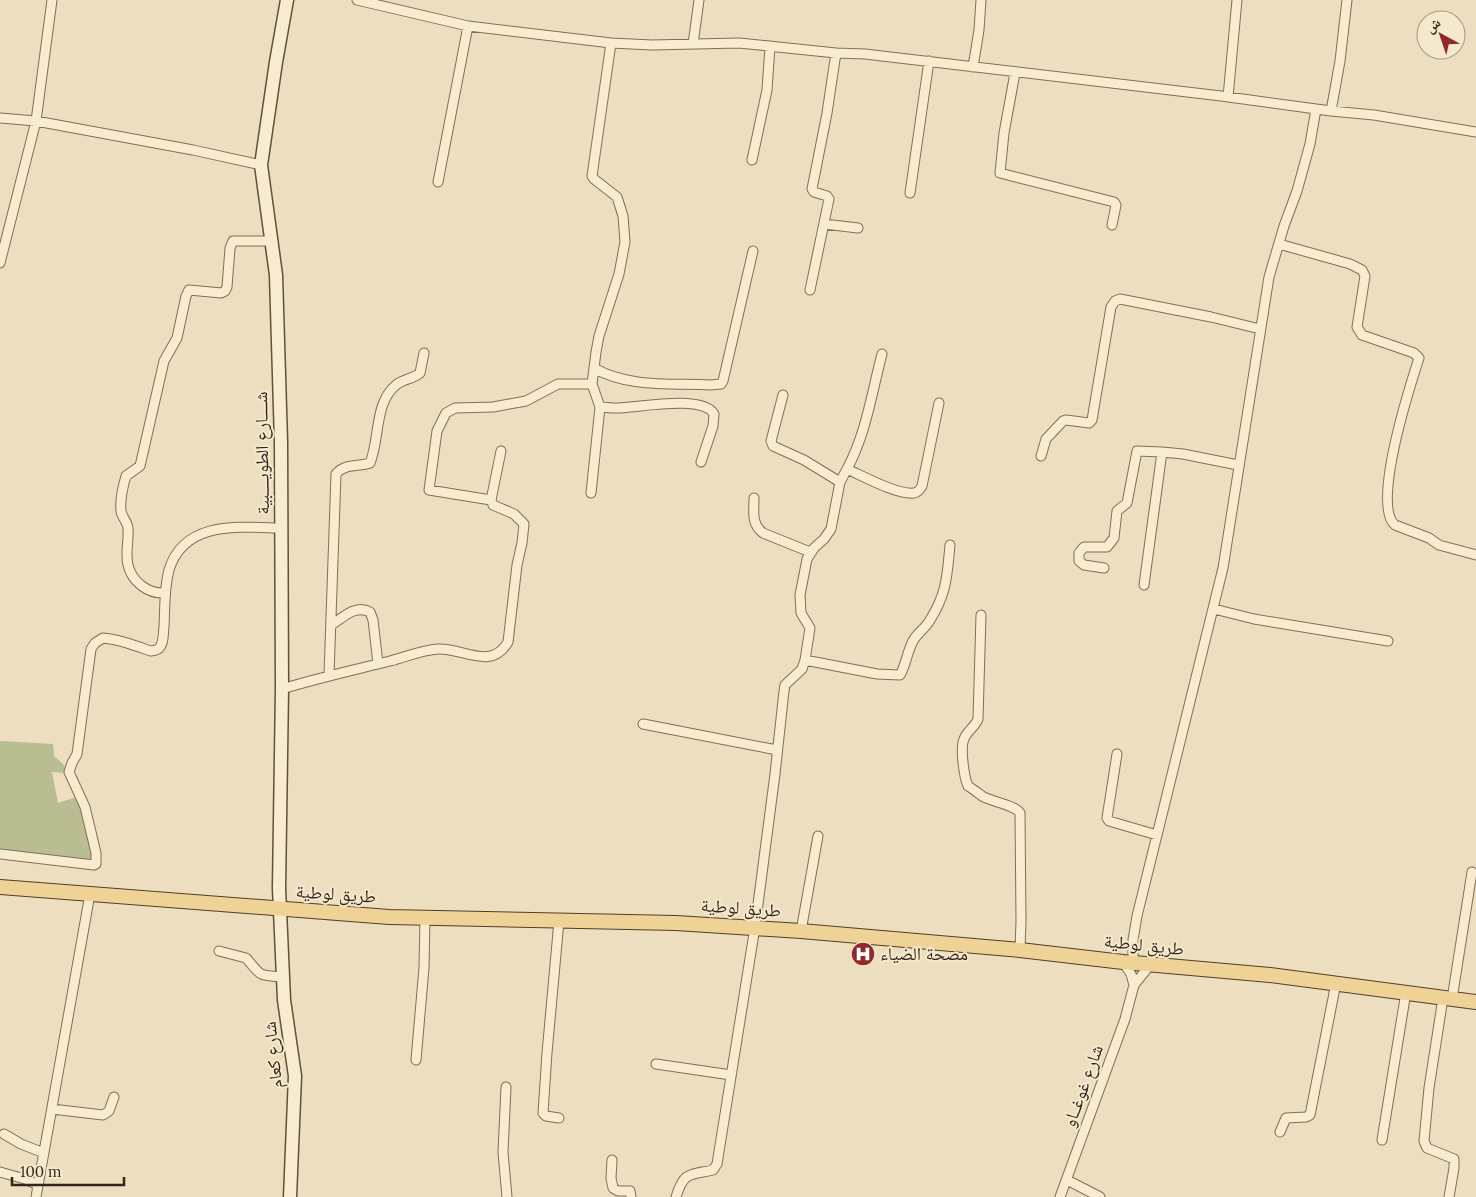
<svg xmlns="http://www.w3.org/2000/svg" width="1476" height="1197" font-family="Lora,'Noto Naskh Arabic',serif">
<rect width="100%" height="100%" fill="#ecdebe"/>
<path fill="#b9be92" d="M0,741l53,3 1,12 10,9 2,8 -14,-1 6,31 19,-6 9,24 8,42 -94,-13z"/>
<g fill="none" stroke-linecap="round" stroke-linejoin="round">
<g stroke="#836e57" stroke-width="11">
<path id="street" d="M357,0l111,26 143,17 41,2 87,-2 97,10 29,1 356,42 110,15 43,4 102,17
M693,44l6,-44
M973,67l6,-37 2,-30
M1015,73l-11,60 -4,40 114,29 2,3 -4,20
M1228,97l9,-97
M1331,111l9,-50 7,-61
M0,118l36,3 157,29 68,15
M752,160l15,-70 3,-44
M438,182l30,-156
M910,193l19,-132
M824,224l34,4
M1279,244l71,20 12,6 3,6 -8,51 5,8 52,18 5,5c-9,28 -48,148 -24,167l34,13 10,7 37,10
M0,263l36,-142 16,-121
M810,290l19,-91 -2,-3 -13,-4 -2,-3 15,-76 9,-60
M594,368c34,20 78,15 116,17l11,-1 2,-3 30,-130
M600,407c5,0 10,1 16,1 21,0 86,-14 98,6l-1,12 -12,36
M1041,456l5,-17 17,-18 3,-1 23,3 3,-3 19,-113 4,-6 5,-2 91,18 49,12
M847,469c19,-35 25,-77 35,-115
M840,482l7,-13c16,7 50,26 67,24 4,0 6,-4 8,-7l17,-83
M591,493l9,-86 -8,-23 4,-32 3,-16 20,-62 6,-32 -2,-26 -6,-19 -23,-18 -2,-3 19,-133
M754,498c0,14 -3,26 9,35l47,19
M491,500l-62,-10 8,-59 9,-18 9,-5 38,-1 33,-6 32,-17h34
M1104,568l-20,-3 -5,-4v-8l5,-6h23l7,-9 3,-27 10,-8 10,-52 25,1
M1144,585l18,-133 21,2 55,11
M165,593c-17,1 -33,-11 -37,-28 -3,-12 1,-24 0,-36 0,-7 -6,-11 -7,-18 -1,-10 2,-25 5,-35l14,-10 24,-105 13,-23 9,-42 3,-6 32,3 4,-2 2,-4 3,-39 3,-7h39
M1214,609l40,10 134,22
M981,615l-3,104c-3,8 -11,12 -14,20 -4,9 0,38 4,47 5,3 10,7 14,10 10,6 33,9 38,17l1,108 -1,29
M331,625c12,-7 24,-21 39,-13l3,8 5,44
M805,660l72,14 23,1c6,-10 7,-23 13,-34 4,-8 13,-13 17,-21 17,-27 17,-44 20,-75
M329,675l7,-201c9,-11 22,-7 34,-11 10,-24 4,-60 26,-78 7,-6 17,-6 24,-12l4,-20
M282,689c36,-11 72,-19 108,-28 16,-4 32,-11 48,-12 26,-1 53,22 70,-7l9,-77 5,-22 2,-19 -10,-10 -21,-9 -2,-5 10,-49
M643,724l134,26
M1117,754l-10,64 2,3 48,14
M0,854l94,11 2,-1v-11l-11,-46 -16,-35 3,-9 5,-9 14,-105 4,-6 8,-5c11,1 22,4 33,8 5,1 10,4 15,5 1,0 6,-1 7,-2 6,-4 5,-15 6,-22 1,-19 0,-38 5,-57 15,-50 71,-43 111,-42
M559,921l-12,132 -4,60 3,3 13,2
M801,931l17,-95
M219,951l27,7c16,18 10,17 36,19
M1123,962l8,12 3,11
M1133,963v-23l4,-24 86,-348 46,-291 15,-51 13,-35 13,-47 6,-35
M1443,998l-14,90 -5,53 3,7 27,11v9l-5,29
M1452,999l20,-127
M416,1060l8,-92 1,-50
M656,1064l75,11
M506,1087l-3,65 4,45
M52,1109l51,6 6,-4 5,-14
M1280,1132l6,-14 20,-1 4,-2 26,-132
M4,1134l17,10 23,9
M1382,1140l24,-148
M612,1160l-1,18 2,10 5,3h12l1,6
M0,1172l25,7 13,6
M1067,1180l33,17
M36,1197l54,-303
M676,1197c8,-26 14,-22 37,-27l4,-6 38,-237 20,-153 9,-83 1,-6 17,-16 3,-9 5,-32 -9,-15 -1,-18 7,-36 7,-11 10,-9 7,-10 9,-47 -36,-22 -31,-14 -2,-5 12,-46
M1060,1197l65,-178 9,-34 16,-20"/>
</g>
<g stroke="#654f3b" stroke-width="15">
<path id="secondary" d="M287,0l-11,62 -15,103 15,110 5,167 1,247 -3,199 5,112 11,76 -5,121"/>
</g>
<g stroke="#513d2c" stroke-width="16">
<path id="primary" d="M0,887l389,30 287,6 125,8 219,19 103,12 147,13 206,27"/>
</g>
<use href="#street" stroke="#f7ebd0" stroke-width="9"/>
<use href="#secondary" stroke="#f7ebd0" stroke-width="12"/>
<use href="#primary" stroke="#efd295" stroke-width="14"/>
</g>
<defs>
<g id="hospital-disc" transform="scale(1.25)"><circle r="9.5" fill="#90292b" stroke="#f4e8cd"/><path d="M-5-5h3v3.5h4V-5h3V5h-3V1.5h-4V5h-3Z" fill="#fff"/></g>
</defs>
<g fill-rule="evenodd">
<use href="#hospital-disc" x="863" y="954"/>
</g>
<g text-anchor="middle" stroke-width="4" stroke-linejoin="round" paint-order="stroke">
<g font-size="18" fill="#33271c" stroke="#f4e8cd">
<text transform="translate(262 453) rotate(-91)" y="6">شــــارع الطويــــبية</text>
<text transform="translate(336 894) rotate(4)" y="6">طريق لوطية</text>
<text transform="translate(741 908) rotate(4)" y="6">طريق لوطية</text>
<text transform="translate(1144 945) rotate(6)" y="6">طريق لوطية</text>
<text transform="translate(273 1055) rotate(-96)" y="6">شارع كعام</text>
<text transform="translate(1083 1086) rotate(-70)" y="6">شارع غوغــاو</text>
</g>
<g font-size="18" fill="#33271c" stroke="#f4e8cd" text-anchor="start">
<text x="880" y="960">مصحة الضياء</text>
</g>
</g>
<g transform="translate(1441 35) rotate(320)"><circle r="24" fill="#f4e8cd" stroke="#a79b86"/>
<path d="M0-4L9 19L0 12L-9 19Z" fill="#90292b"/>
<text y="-8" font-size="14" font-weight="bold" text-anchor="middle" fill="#33271c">ش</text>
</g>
<path d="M12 1177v8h112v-8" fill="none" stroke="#33271c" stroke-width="2.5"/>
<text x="20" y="1177" font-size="15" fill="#33271c" stroke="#f4e8cd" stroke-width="4" paint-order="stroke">100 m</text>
</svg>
